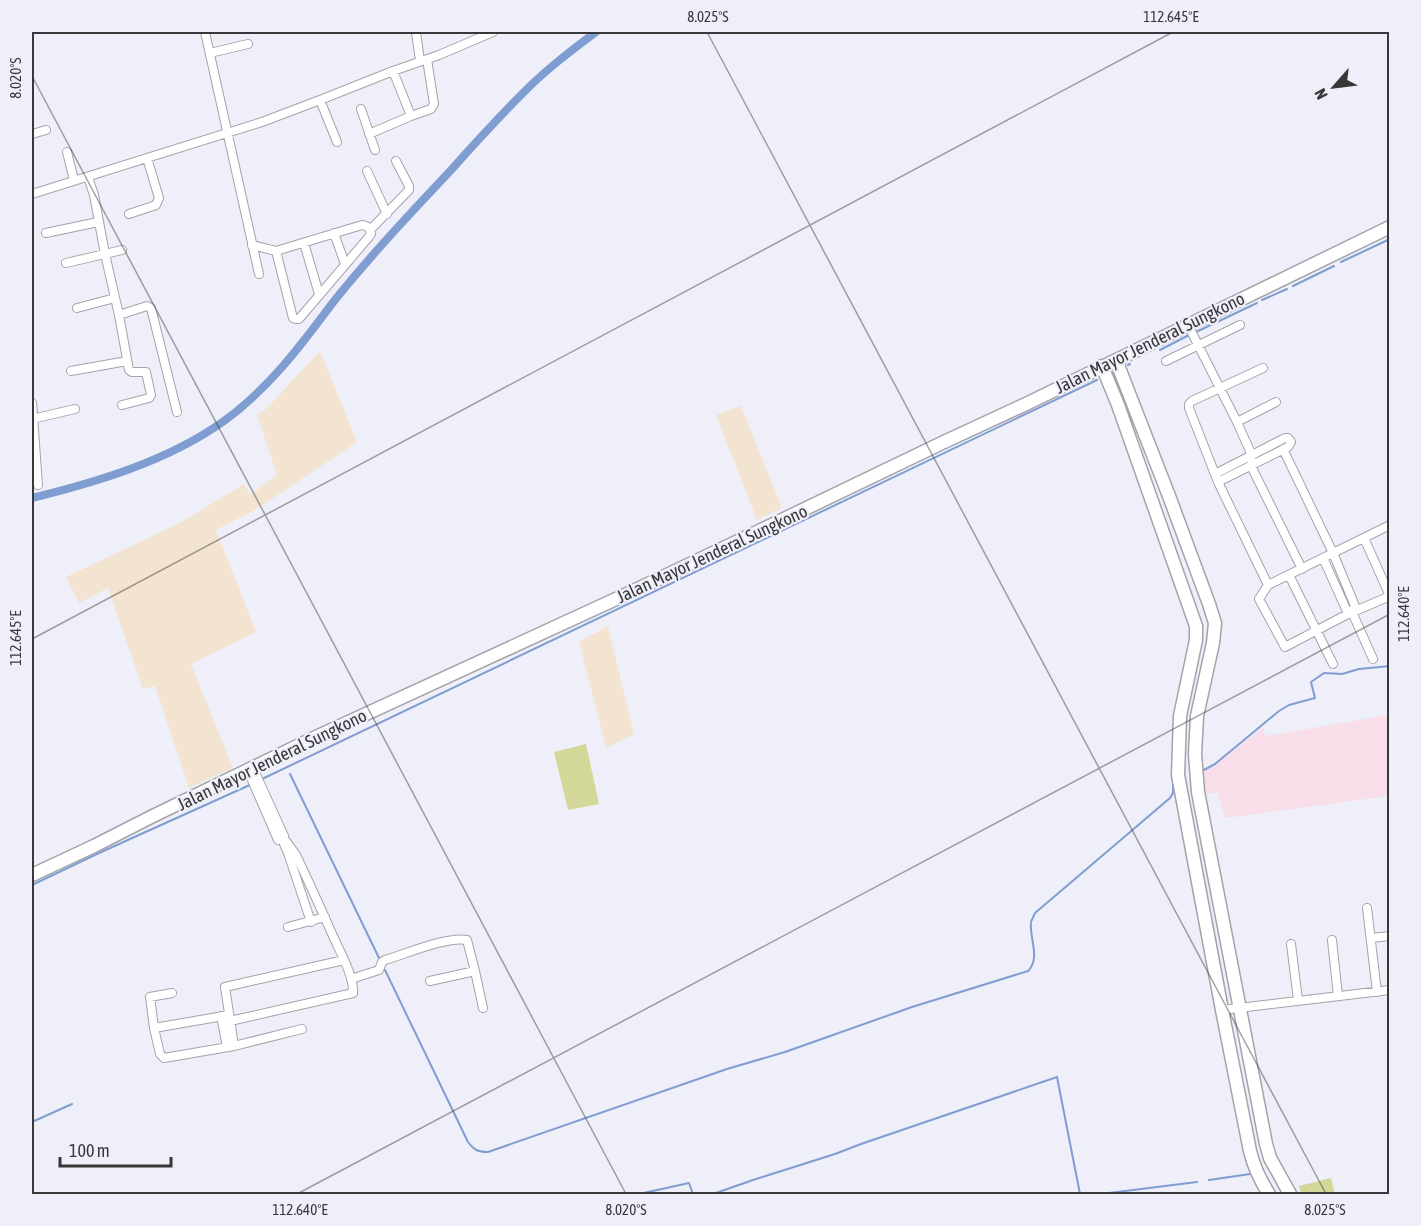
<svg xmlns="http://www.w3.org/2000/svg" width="1421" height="1226" font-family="'Asap Condensed',sans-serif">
<rect width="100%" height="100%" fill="#eeeff8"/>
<path fill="#f2e4d0" d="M320,351l37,91 -102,68 -39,20 40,102 -65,32 42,104 -44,20 -34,-102 -12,3 -35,-101 -29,15 -13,-26 114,-54 64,-39 6,11 27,-20 -20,-60 10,-7z
M741,406l41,102 -25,12 -41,-105z
M608,626l26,108 -28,14 -27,-106z"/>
<path fill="#f7dee8" d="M1389,715v81l-164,22 -7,-26 -15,3 -1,-22 12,-7 49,-39 2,9z"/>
<path fill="#d3d797" d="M586,744l13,60 -31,6 -14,-58z
M1331,1178l4,16h-34l-2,-8z"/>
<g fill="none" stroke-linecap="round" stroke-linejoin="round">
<path stroke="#809dd2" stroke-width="2" d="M1341,262l49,-23
M1293,286l41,-20
M1262,300l25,-11
M1196,332l61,-29
M1160,350l29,-15
M1128,365l2,-1
M1202,771l13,-7 64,-53 10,-6 26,-7 -4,-16 13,-9 18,1 17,-5 31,-3
M290,774l89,184
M260,780l837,-400
M32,885l67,-32 153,-69
M385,970l83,172c6,8 10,10 20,10l239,-83 58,-17 127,-45 116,-36c13,-13 1,-33 3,-49 1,-3 3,-6 4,-9l135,-115 3,-5v-12
M32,1122l40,-18
M1209,1180l41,-6
M639,1194l50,-11 4,11
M713,1194l40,-14 82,-26 26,-10 196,-67 23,117
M1101,1194l96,-12"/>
<path stroke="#809dd2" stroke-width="8" d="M32,498c65,-16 136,-37 192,-77 44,-32 75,-73 107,-116 13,-17 27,-33 41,-49 26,-30 53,-58 80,-87 24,-27 49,-54 74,-79 22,-22 46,-40 70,-58"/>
<g stroke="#a3a3ac" stroke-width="10">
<path id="minor" d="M205,32l54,242
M416,32l4,29
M210,53l38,-9
M320,100l17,42
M361,109l14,41
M411,116l20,-7 3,-5 -7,-45
M32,134l14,-4
M369,134l42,-18 -18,-45
M67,152l7,28
M367,171l20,43
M88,177l6,18 11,59 14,61 10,55 3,2h14l5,23 -2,3 -27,7
M32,194l230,-72 58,-22 73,-29 46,-16 54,-23
M129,214l27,-9 3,-7 -12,-40
M362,225c6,1 8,3 9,9l-3,4 -69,81h-3l-3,-1 -17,-67z
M370,230l39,-40v-4l-13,-25
M46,233l52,-11
M334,233l11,31
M304,243l15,51
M252,245l24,6
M66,263l56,-13
M77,308l38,-10
M119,315l28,-9 4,2 26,104
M1188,325l49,97 13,29 3,19 49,99
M1166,361l74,-36
M1263,368l-71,33 -3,3v4l29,74 50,103
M71,371l56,-10
M32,403l6,82
M32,419l43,-10
M1237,422l39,-20
M1283,449l50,104 22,53 -3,6
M1215,474l70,-36h3l3,4 -3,5 -70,35
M1364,538l26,58 -44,19 -61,32 -26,-48 9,-14 122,-60
M1323,558l23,51 6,3 21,47
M1289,575l44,89
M253,768l31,68
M248,771l30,69
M284,844l4,9 23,69
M1367,908l10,84
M288,927l37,-10
M1371,938l19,-2
M1332,940l6,56
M1291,944l7,56
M475,971l8,37
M351,979l28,-9 3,-8 3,-2c21,-6 62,-24 82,-20l8,31 -45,10
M1222,1010l168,-20
M229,1015l-75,13 6,26 4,4 70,-12
M221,1016l6,31
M230,1021l123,-28c1,-17 -13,-41 -20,-57 -12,-27 -24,-54 -37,-81l-10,-14
M154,1028l-4,-31 22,-4
M302,1029l-68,17 -9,-59 119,-27"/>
</g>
<g stroke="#a3a3ac" stroke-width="15">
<path id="primary" d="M1116,360l53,136 40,108 6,19 -2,20 -16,73 -2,38 3,38 68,352 4,14 20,36
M1102,366l16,39 78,221v14l-16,76 -2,59 44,235 28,141c4,17 10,29 19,43
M32,875l62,-29 59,-30 163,-79 313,-144 103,-49 212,-102 82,-38 364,-177"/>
</g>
<use href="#minor" stroke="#fff" stroke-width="8"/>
<use href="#primary" stroke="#fff" stroke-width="12"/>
</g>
<path fill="none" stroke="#38383b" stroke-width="1.5" stroke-opacity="0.45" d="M707,32l619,1162M32,76l594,1118M32,639l1141,-607M297,1194l1093,-580"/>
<g text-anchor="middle" stroke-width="4.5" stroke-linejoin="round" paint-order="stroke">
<g font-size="18" fill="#38383b" stroke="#eeeff8">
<text transform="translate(1150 343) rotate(-26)" y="6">Jalan Mayor Jenderal Sungkono</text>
<text transform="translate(712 554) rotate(-25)" y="6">Jalan Mayor Jenderal Sungkono</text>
<text transform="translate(272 760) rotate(-26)" y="6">Jalan Mayor Jenderal Sungkono</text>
</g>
</g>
<rect width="1421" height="1226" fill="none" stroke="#eeeff8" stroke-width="66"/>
<g transform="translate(1334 87) rotate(242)" stroke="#eeeff8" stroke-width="4.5" paint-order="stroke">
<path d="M0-4.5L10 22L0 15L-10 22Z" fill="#38383b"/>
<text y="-9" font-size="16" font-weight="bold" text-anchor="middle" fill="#38383b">N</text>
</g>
<path d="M60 1157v9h111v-9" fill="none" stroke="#38383b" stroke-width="3"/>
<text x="69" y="1157" font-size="18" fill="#38383b" stroke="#eeeff8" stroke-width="4.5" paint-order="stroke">100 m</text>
<rect x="33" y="33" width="1355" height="1160" fill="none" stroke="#38383b" stroke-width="2"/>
<g font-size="15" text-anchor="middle" fill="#38383b">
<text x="708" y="22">8.025°S</text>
<text x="1171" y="22">112.645°E</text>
<text transform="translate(16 78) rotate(-90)" y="5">8.020°S</text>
<text transform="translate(1404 614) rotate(-90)" y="5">112.640°E</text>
<text transform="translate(16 638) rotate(-90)" y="5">112.645°E</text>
<text x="300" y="1215">112.640°E</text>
<text x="626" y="1215">8.020°S</text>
<text x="1325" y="1215">8.025°S</text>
</g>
</svg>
